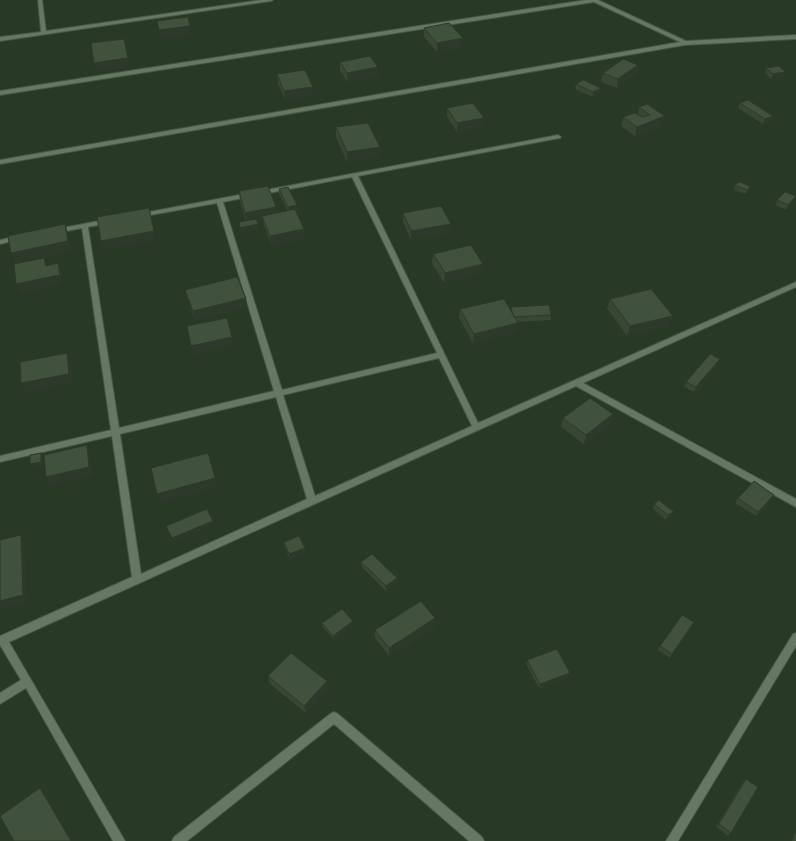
<svg xmlns="http://www.w3.org/2000/svg" width="796" height="841" font-family="Rubik,sans-serif">
<rect width="100%" height="100%" fill="#283925"/>
<g fill="none" stroke-linecap="round" stroke-linejoin="round">
<g stroke="#465644" stroke-width="2">
<path id="street" d="M38,0h4l4,31 215,-31h12l-2,1 -271,40v-4l41,-5z
M586,0h12l88,41 110,-6v4l-111,6 -685,119v-4l680,-118 -86,-40 -594,93v-4z
M558,135l3,2 -1,1 -202,38 120,247 318,-141v5l-213,96 213,116v8l-220,-121 -567,256 116,199h-12l-87,-153 -26,16v-11l21,-13 -21,-35v-9l132,-59 -20,-141 -112,26v-6l111,-26 -29,-202 -25,5 -3,-2 3,-2 52,-10 3,2 -3,2 -21,4 31,201 155,-37 -57,-188 -77,14 -2,-1v-2zM352,177l85,176 -155,37 -59,-188zM439,358l33,68 -157,70 -32,-101zM276,397l31,102 -166,75 -21,-140z
M18,236l3,2 -1,1 -20,5v-4z
M796,633v13l-118,195h-12l127,-207z
M334,712l4,2 144,123 2,4h-15l-135,-117 -147,117h-15l2,-4 156,-123z"/>
</g>
<use href="#street" fill="#657862" fill-rule="evenodd"/>
</g>
<path fill="#374734" d="M424,28l39,10 -1,9 -25,5 -13,-15z
M340,62l38,15 -30,5 -8,-11z
M638,65l-1,9 -20,14 -16,-6 2,-9z
M766,68l18,8 -13,3 -6,-6z
M277,74l36,13v9l-28,4 -7,-17z
M576,84l25,4 -1,5 -7,4 -18,-8z
M740,103l33,13 -2,5 -8,3 -25,-16z
M647,104l15,22 -27,10 -14,-10 2,-9 15,-3 1,-7z
M447,108l37,10 -1,9 -26,5 -10,-15z
M336,127l44,20v9l-33,6 -11,-25z
M735,185l15,1 -1,5 -3,3 -12,-4z
M279,189l18,16 1,5h-2l9,28 -33,8 -8,-20 -1,-6 -7,1 2,8 -17,3 -2,-10 7,-1 -6,-20 -1,-10 37,16 1,6 11,-2 -9,-17z
M777,200l17,1 -8,9 -10,-5z
M403,213l48,11 -1,9 -39,7 -8,-18z
M433,254l50,10 -1,9 -38,10 -12,-19z
M185,290l62,17 -52,13z
M610,299l60,27 -43,10 -20,-28z
M511,307l40,8v5l-34,2v11l-44,10 -14,-25 1,-9 51,2z
M718,364l-24,28 -10,-5 2,-5z
M613,414l-3,10 -26,20 -23,-17 2,-9z
M774,495l-2,5 -16,16 -21,-13 3,-5z
M654,504l18,12 -6,4 -13,-11z
M284,542l21,6 1,5 -16,6 -6,-13z
M361,562l36,20 -11,9 -24,-24z
M322,623l32,3 -20,14 -11,-13z
M435,627l-46,29 -14,-18v-8z
M692,627l-22,31 -12,-8 2,-4z
M527,660l43,13 -2,4 -29,11 -13,-24z
M268,676l60,13 -22,24 -36,-29z
M746,779l-15,54 -3,3 -12,-9 27,-45z
M796,832v9h-4z"/>
<path fill="#2d392a" d="M190,26l2,9 -31,4 -2,-9z
M463,38l-1,9 -25,5v-9z
M124,39l6,28 -34,5 -2,-9z
M638,65l-1,9 -20,14 1,-9z
M378,67v10l-30,5 -1,-9z
M785,72l-1,4 -13,3 2,-5z
M313,87v9l-28,4 -1,-9z
M601,88l-1,5 -7,4v-5z
M665,116l-3,10 -27,10 2,-9z
M773,116l-2,5 -8,3 2,-5z
M484,118l-1,9 -26,5v-9z
M380,147v9l-33,6v-10z
M750,186l-1,5 -3,3 1,-4z
M796,196l-2,5 -8,9 2,-5z
M297,205l1,5 -9,2 -1,-5z
M276,207l1,10 -15,-1 1,4 -16,2 -2,-9z
M149,208l7,33 -52,9 -3,-9z
M65,224l3,9 4,18 -57,12 -4,-10z
M258,224v5l-17,3 -1,-4z
M451,224l-1,9 -39,7v-9z
M304,229l1,9 -33,8 -2,-10z
M58,263l4,9 1,12 -43,10 -4,-10z
M483,264l-1,9 -38,10 1,-10z
M246,298l1,9 -52,13 -2,-9z
M673,316l-3,10 -43,10 3,-10z
M518,323l-1,10 -44,10 1,-9z
M232,337l2,9 -41,9 -2,-9z
M67,353l4,9 2,21 -48,10 -4,-10z
M720,359l-2,5 -24,28 2,-5z
M613,414l-3,10 -26,20 2,-9z
M87,445l3,9 3,22 -43,10 -4,-9z
M41,453l2,4v9l-10,2 -3,-4z
M215,478l2,9 -57,16 -3,-9z
M774,495l-2,5 -16,16 2,-4z
M674,512l-2,4 -6,4 2,-5z
M213,521l1,4 -40,17 -2,-4z
M21,535l4,9 3,59 -28,7v-9z
M305,548l1,5 -16,6 -1,-5z
M397,578v4l-11,9v-5z
M435,618v9l-46,29v-8z
M353,621l1,5 -20,14 -1,-4z
M694,622l-2,5 -22,31 2,-4z
M570,673l-2,4 -29,11 1,-4z
M327,681l1,8 -22,24 -2,-7z
M40,788l5,7 27,46h-1z"/>
<path fill="#40523c" stroke="#2d392a" d="M188,17l2,9 -31,4 -2,-9z
M449,23l14,15 -26,5 -13,-15z
M124,39l4,19 -34,5 -3,-20z
M370,56l8,11 -31,6 -7,-11z
M623,59l15,6 -20,14 -15,-6z
M779,66l6,6 -12,2 -7,-6z
M305,70l8,17 -29,4 -7,-17z
M583,80l18,8 -8,4 -17,-8z
M748,100l25,16 -8,3 -25,-16z
M473,103l11,15 -27,5 -10,-15z
M647,104l18,12 -28,11 -14,-10 12,-4 7,4 8,-2 -11,-8z
M368,123l12,24 -33,5 -11,-25z
M739,182l11,4 -3,4 -12,-5z
M268,186l8,21 -31,6 -6,-22z
M288,187l9,18 -9,2 -9,-18z
M785,192l11,4 -8,9 -11,-5z
M441,206l10,18 -40,7 -8,-18z
M149,208l5,23 -53,10 -4,-24z
M295,209l9,20 -34,7 -8,-20z
M256,219l2,5 -18,4 -1,-6z
M65,224l3,17 -57,12 -3,-17z
M471,245l12,19 -38,9 -12,-19z
M44,258l2,8 12,-3 2,12 -44,9 -2,-20z
M237,277l9,21 -53,13 -8,-21z
M651,289l22,27 -43,10 -20,-27z
M504,299l14,24 -44,11 -14,-25z
M549,305l2,10 -37,2 -1,-2 -2,-8z
M227,318l5,19 -41,9 -4,-20z
M67,353l2,21 -48,9 -1,-21z
M710,354l10,5 -24,28 -10,-5z
M590,398l23,16 -27,21 -23,-17z
M87,445l2,22 -43,10 -2,-22z
M41,453v9l-11,2v-9z
M208,453l7,25 -58,16 -6,-26z
M754,481l20,14 -16,17 -20,-14z
M659,500l15,12 -6,3 -14,-11z
M207,509l6,12 -41,17 -6,-12z
M21,535l2,60 -23,6v-61z
M299,536l6,12 -16,6 -5,-12z
M372,554l25,24 -11,8 -25,-24z
M421,601l14,17 -46,30 -14,-18z
M342,609l11,12 -20,15 -11,-13z
M682,615l12,7 -22,32 -12,-8z
M557,649l13,24 -30,11 -13,-24z
M291,653l36,28 -23,25 -36,-30z
M746,779l12,8 -27,46 -12,-9z
M40,788l31,53h-57l-14,-25z"/>
</svg>
